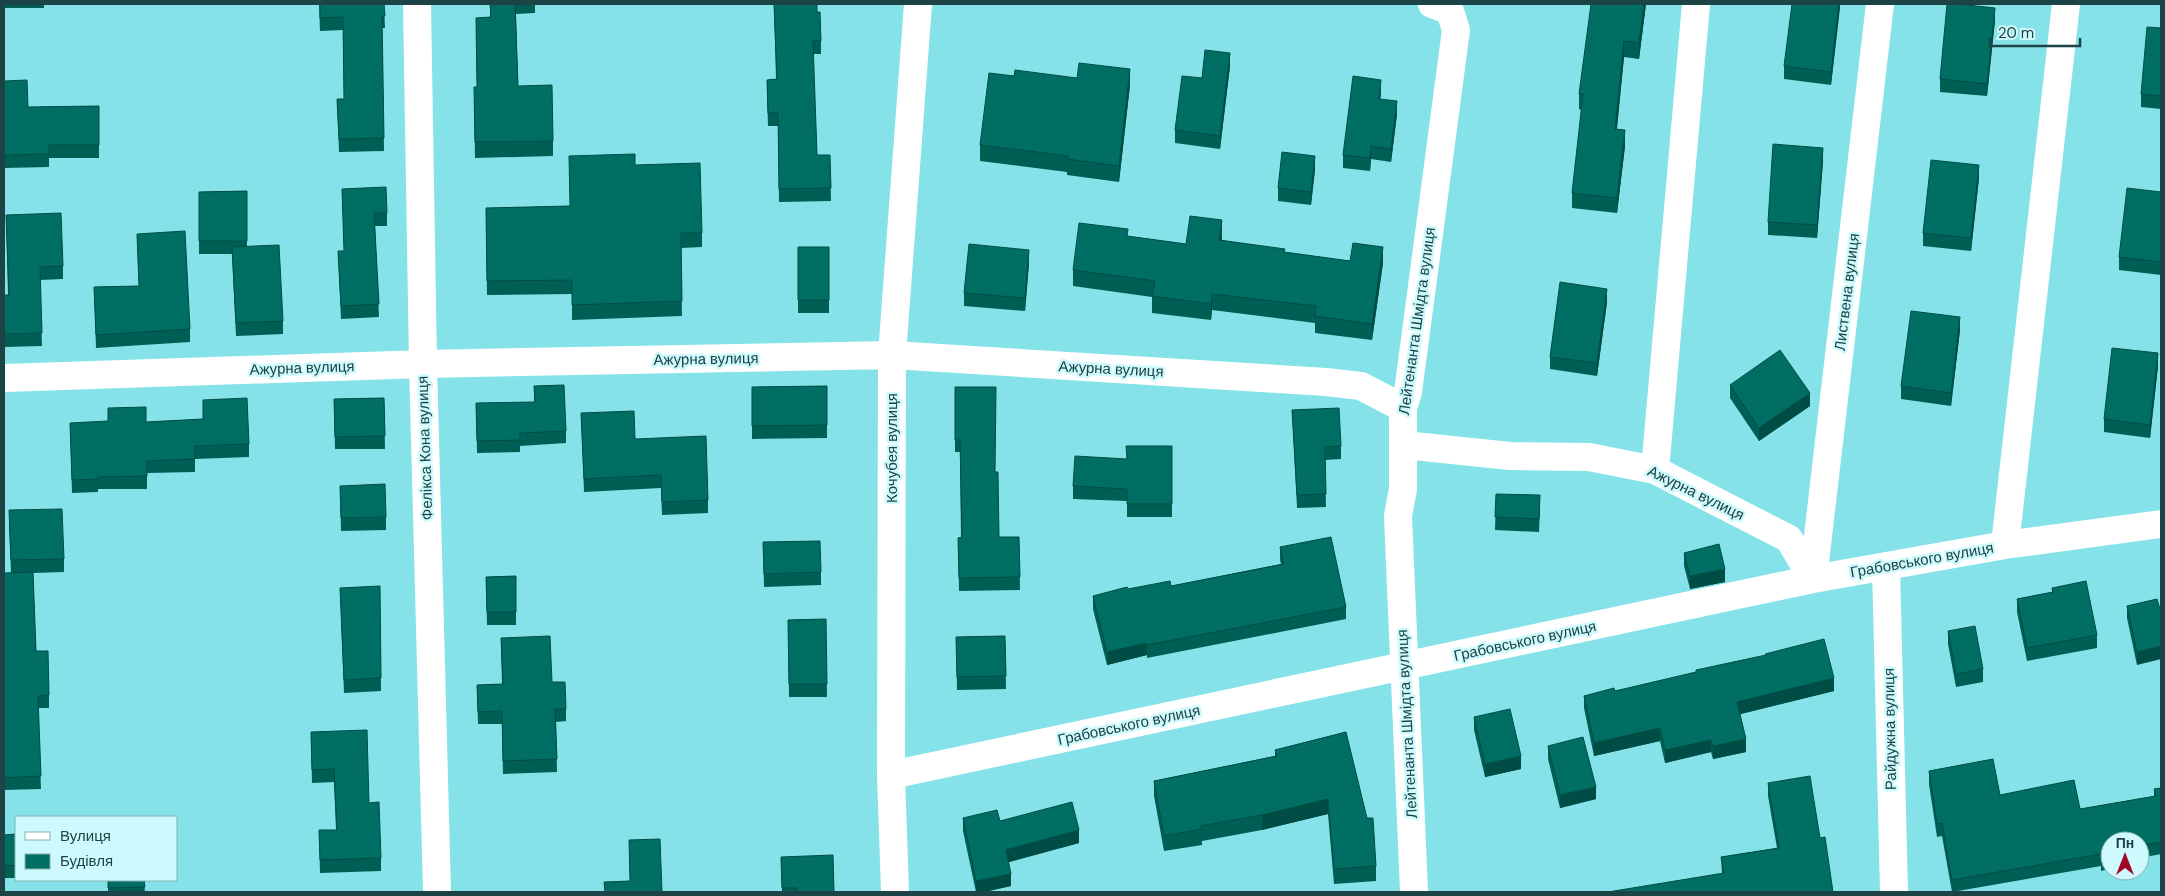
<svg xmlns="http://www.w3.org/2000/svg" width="2165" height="896" font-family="'DM Sans',sans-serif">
<rect width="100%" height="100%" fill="#85e2e9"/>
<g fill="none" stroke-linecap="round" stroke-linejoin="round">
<path stroke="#fff" stroke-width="28" d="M417,4l6,360 14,528
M4,378l419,-14 469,-9 434,27 35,4 42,22
M1404,445l106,11 79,1 66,13 134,69 24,40
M1655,470l41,-466
M2005,545l61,-541
M1886,566l8,326
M1813,579l67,-575
M891,775l922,-196 192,-34 156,-21
M895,892l-4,-117 1,-420 26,-351
M1414,892l-16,-376 5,-27v-81l5,-16 48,-362 -6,-19 -18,-7"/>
</g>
<path fill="#005f54" d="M4,4h40v4h-40z
M319,4h65l1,24h-3l2,123 -45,1 -2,-53h7l-1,-69 -23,1z
M490,4h45v9l-19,1 2,72 35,55v15l-78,2 -1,-56 3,-15 -1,-69 14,-1z
M774,4h43v8l4,29v13h-8l4,101h13l1,46 -52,1 -1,-76h-10l-1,-33v-13l9,-1z
M1646,4l-7,55 -15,-2 -7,72 8,17 -8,67 -45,-5v-15l10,-83 -3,-1v-15z
M1840,4l-9,81 -47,-6v-13z
M1995,20l-8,76 -47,-4v-13z
M2161,28v81l-20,-2v-13z
M1230,66l-10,83 -45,-6v-13l27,-52z
M4,81l24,26 71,-1v52h-50v9l-45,1z
M1130,85l-11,97 -52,-7v-3l-87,-11v-16z
M1381,93l-1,6 17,15 -6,48 -20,-3 -1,12 -27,-3v-13z
M1823,161l-6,77 -49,-3v-13z
M635,165l67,68v14l-21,1 1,68 -110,4v-26l-85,1 -1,-87 84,-2z
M1315,169l-4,36 -33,-4v-13z
M1979,178l-8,73 -48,-5v-13z
M342,189l45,24v13h-12l4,91 -38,2 -3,-68h6z
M247,191v55l36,75v13l-47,2 -4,-82h-33v-62z
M2161,192v83l-42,-5v-13z
M6,215l57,51v13l-23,1 2,66 -38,1v-52h4z
M137,234l53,95v13l-94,6 -2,-61 45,-1z
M1128,236l58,8 36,-8v4l63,12 65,9 33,2 -11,77 -57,-7v-10l-103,-13 -1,10 -59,-7v-16l-79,-11v-16z
M798,247h31v66h-31z
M1029,263l-4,48 -61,-5v-13z
M1607,302l-10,74 -47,-7v-12z
M1960,330l-9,76 -50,-7v-13z
M2158,366l-8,72 -46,-6v-13z
M1730,385l80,21 -51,35 -29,-43z
M534,386l32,45v12l-46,3v6l-43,1 -1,-50 58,-1z
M827,386v52l-75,1v-52z
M955,387l40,85 4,65h20l1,53 -61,1 -1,-53 3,-1 -1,-85h-5z
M384,398l1,51h-50l-1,-50z
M203,400l46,44v13l-54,2v13l-48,1v16h-49v3l-26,1 -2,-70 76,-1 57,-3z
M1292,410l49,36v13l-16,1 1,47 -29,1z
M581,413l127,87v13l-46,2 -1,-27 -77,4z
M1172,446v71h-45v-16l-54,-2v-13l53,-27z
M340,486l46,31v13l-45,1z
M1496,494l44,14 -1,24 -44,-2z
M9,523l55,36v13l-31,1 3,78 13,44v13h-11l3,81 -37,1v-217h7z
M763,542l58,30v13l-57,2z
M1280,547l66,60v12l-199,39v-3l-40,10 -14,-56v-13l35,-7 43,-3 110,-22 -1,-4z
M1684,553l41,29 -35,7 -6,-23z
M516,576v49h-29l-1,-48z
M380,586l1,105 -37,2 -4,-105z
M2052,588l45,47v13l-70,13 -10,-49v-13l35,-7z
M2157,599l-20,66 -10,-47v-12z
M826,619l1,78h-38l-1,-77z
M1948,631l35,38v13l-27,5 -8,-43z
M1005,636l1,53 -49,1 -1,-53z
M501,638l51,44 14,27v12l-10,1 1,50 -54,2 -1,-50h-24l-1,-39 25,-1z
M1696,670l138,21 -94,23 6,38 -33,7 -2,-7 -46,11 -5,-22 -66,15 -10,-48v-12l31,-5 81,-18z
M1474,717l47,52 -36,8 -11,-47z
M311,732l58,71 12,55v13l-61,2 -1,-43h17l-2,-48 -22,1z
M1346,732l30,134v15l-42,3 -6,-70 -66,16 -60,11v4l-38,6 -10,-55v-15l121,-25v-6z
M1548,746l48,53 -36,9 -12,-49z
M1929,771l71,24 80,14 74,-13v-7l7,-1v66l-21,4v-17h-30v28l-9,2v-5l-149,26 -10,-56 -5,1 -8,-53z
M1768,783l52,55 -98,36 -1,-17 56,-9 -9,-52z
M963,818l37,3 79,22 -71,19 3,24 -27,6h-8l-13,-61z
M16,834v44h-12v-43z
M781,857l53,35h-52z
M108,880h36l1,12h-37z"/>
<path fill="#004d45" d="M1644,4h2l-7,55v-16z
M1839,4h1v4l-9,77v-13z
M1995,8v12l-8,76v-12z
M1624,41v16l-9,88v-16z
M1230,53v13l-10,83v-13z
M1130,69v16l-11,97v-16z
M1381,80v13l-2,19v-13z
M1397,101v13l-6,48v-13z
M1625,130v16l-8,67v-15z
M1371,146v13l-1,12v-13z
M1823,148v13l-6,77v-13z
M1315,156v13l-4,36v-13z
M1979,165v13l-8,73v-13z
M1222,220v16l-3,20v-16z
M1383,247v16l-11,77v-16z
M1029,250v13l-4,48v-13z
M1607,289v13l-10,74v-13z
M1212,294v16l-1,10v-16z
M1960,317v13l-9,76v-13z
M2158,353v13l-8,72v-13z
M1810,393v13l-51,35v-13z
M1725,569v13l-35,7v-13z
M1147,643v12l-40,10v-13z
M2161,646v13l-24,6v-13z
M1834,678v13l-97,24v-13z
M1660,728v13l-66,15v-13z
M1746,739v13l-33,7v-13z
M1711,740v12l-46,11v-13z
M1521,756v13l-36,8v-13z
M1596,787v12l-36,9v-13z
M1328,799v15l-66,16v-15z
M1079,830v13l-73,20v-13z
M1011,874v12l-27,6h-8v-11z"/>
<path fill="#006e62" stroke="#004d45" d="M320,4h64l1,12h-3l2,122 -45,1 -2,-40h7l-1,-82 -23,1z
M490,4h25l3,82 34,-1 1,56 -78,1 -1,-55h3l-1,-69 15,-1z
M774,4h43v8h3l1,29h-8l4,114h13l1,33 -52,1 -1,-76h-10l-1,-33 10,-1z
M1591,4h53l-5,39 -15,-2 -9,88 10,1 -8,68 -45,-5 11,-99h-4z
M1792,4h47l-8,68 -47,-6z
M1947,4h11l37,4 -8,76 -47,-5z
M2147,27l14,1v68l-20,-2z
M1205,50l25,3 -10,83 -45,-6 7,-54 20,2z
M1079,63l51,6 -11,97 -52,-7 1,-3 -88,-11 9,-72 25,3 1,-6 62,8z
M1353,76l28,4 -2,19 18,2 -6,48 -20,-3 -1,12 -27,-3z
M27,80l1,27 71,-1v39h-50v9l-45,1v-74z
M1773,144l50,4 -6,77 -49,-3z
M1282,152l33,4 -4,36 -33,-4z
M635,154v11l65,-2 2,70h-21l1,68 -110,4v-25l-85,1 -1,-73 84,-2 -1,-50z
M1931,160l48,5 -8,73 -48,-5z
M386,187l1,26h-13l5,91 -38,2 -3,-55h6l-2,-62z
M2127,188l34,4v70l-42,-5z
M247,191v50h-48v-49z
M61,213l2,53 -23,1 2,66 -38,1v-39h5l-3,-80z
M1190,216l32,4 -3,20 66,9 -1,3 66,9 3,-18 30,4 -11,77 -57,-8 1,-10 -104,-12 -1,10 -59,-8 3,-15 -82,-11 6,-47 49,6 -1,7 59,8z
M185,231l5,98 -94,6 -2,-48 45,-1 -2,-52z
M969,244l60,6 -4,48 -61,-5z
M279,245l4,76 -47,2 -4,-76z
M798,247h31v53h-31z
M1560,282l47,7 -10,74 -47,-6z
M1911,311l49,6 -9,76 -50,-7z
M2112,348l46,5 -8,72 -46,-6z
M1780,350l30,43 -51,35 -29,-43z
M564,385l2,46 -46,2v7l-43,1 -1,-38 59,-1 -1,-16z
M827,386v39l-75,1v-39z
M955,387h41l-1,85h3l1,65h20l1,40 -61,1 -1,-40 4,-1 -2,-97h-5z
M247,398l2,46 -54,2v13l-48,2v15l-49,1v2l-26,1 -2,-57 38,-2v-13l38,-1v15l57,-3v-19z
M384,398l1,38 -50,1 -1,-38z
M1339,408l2,38 -16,1 1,47 -29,1 -5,-85z
M634,411l1,28 71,-3 2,64 -46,2 -1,-27 -77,4 -3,-66z
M1126,446h46v58h-45v-15l-54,-3 2,-30 52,3z
M385,484l1,33 -45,1 -1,-32z
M1496,494l44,1 -1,24 -44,-2z
M62,509l2,50 -53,1 -2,-50z
M1331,537l15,70 -199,38v-2l-40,9 -14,-56 34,-9 1,2 42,-8 1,5 113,-22 -4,-17z
M820,541l1,31 -57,2 -1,-32z
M1719,544l6,25 -35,7 -6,-23z
M33,572l3,79h12l1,44 -11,1 3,80 -37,2v-205z
M516,576v36h-29l-1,-35z
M2086,581l11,54 -70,13 -10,-49 36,-7 -1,-4z
M380,586l1,92 -37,2 -4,-92z
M2157,599l3,10 1,-1v38l-24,6 -10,-46z
M826,619l1,65h-38l-1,-64z
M1975,626l8,43 -27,5 -8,-43z
M550,636l2,46h13l1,27h-11l2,50 -54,2 -1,-50 -24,1 -1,-27 26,-1 -2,-46z
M1005,636l1,40 -49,1 -1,-40z
M1824,639l10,39 -97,24 9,37 -33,7 -2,-6 -46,10 -5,-22 -66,15 -10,-47 30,-8 1,3 81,-19v-2l70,-15 -1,-1z
M1510,709l11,47 -36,8 -11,-47z
M367,730l2,73 10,-1 2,56 -61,2 -1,-30h18l-3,-61 -22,1 -1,-38z
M1346,732l21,86h6l3,48 -42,3 -6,-70 -66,16 -61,11 1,3 -38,7 -10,-55 123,-25 -2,-6z
M1583,737l13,50 -36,8 -12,-49z
M1993,759l7,36 74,-15 6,29 76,-13 -2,-7 7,-1v54l-21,3v-4h-30v15l-9,2v-4l-149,26 -10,-57 -5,1 -8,-53z
M1810,776l10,62 5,-1 8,55h-225l116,-19 -3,-16 58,-9 -11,-65z
M1072,802l7,28 -73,20 5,24 -35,7 -13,-63 34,-8 3,11z
M16,834v31l-12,1v-31z
M660,839l2,53h-57l-1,-10 26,-1 -1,-41z
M833,855l1,37h-37v-4h-15l-1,-31z
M108,880h36l1,7 -37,1z"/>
<g text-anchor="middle" stroke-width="5" stroke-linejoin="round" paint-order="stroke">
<g font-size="15" fill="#1c4346" stroke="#cffafd">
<text transform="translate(1847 292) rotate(-83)" y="5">Листвена вулиця</text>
<text transform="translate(1417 321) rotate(-82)" y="5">Лейтенанта Шмідта вулиця</text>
<text transform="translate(706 359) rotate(-1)" y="5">Ажурна вулиця</text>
<text transform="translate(302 368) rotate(-2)" y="5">Ажурна вулиця</text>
<text transform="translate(1111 369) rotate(3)" y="5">Ажурна вулиця</text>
<text transform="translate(425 448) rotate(-92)" y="5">Фелікса Кона вулиця</text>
<text transform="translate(892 448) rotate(-90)" y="5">Кочубея вулиця</text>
<text transform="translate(1696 493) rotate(26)" y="5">Ажурна вулиця</text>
<text transform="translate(1922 560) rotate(-10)" y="5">Грабовського вулиця</text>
<text transform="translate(1525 641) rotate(-12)" y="5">Грабовського вулиця</text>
<text transform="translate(1407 724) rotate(-93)" y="5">Лейтенанта Шмідта вулиця</text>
<text transform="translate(1129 725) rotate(-12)" y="5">Грабовського вулиця</text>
<text transform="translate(1890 729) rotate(-91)" y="5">Райдужна вулиця</text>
</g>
</g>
<rect width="2165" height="896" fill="none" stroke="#1c4346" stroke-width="10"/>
<rect x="15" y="816" width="162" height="65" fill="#cffafd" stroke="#87b1b4"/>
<rect x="25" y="832" width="25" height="8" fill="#ffffff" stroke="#87b1b4"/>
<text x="60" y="841" font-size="15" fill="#1c4346">Вулиця</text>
<rect x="25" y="854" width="25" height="15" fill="#006e62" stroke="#87b1b4"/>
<text x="60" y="866" font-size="15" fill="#1c4346">Будівля</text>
<g transform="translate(2125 856)"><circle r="24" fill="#cffafd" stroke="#87b1b4"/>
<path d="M0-4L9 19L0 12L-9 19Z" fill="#a30623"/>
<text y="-8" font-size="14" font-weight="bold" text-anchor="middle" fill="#1c4346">Пн</text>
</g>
<path d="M1990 38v8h90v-8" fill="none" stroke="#1c4346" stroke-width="2.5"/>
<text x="1998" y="38" font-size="15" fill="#1c4346" stroke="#cffafd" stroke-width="4" paint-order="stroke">20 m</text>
</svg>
